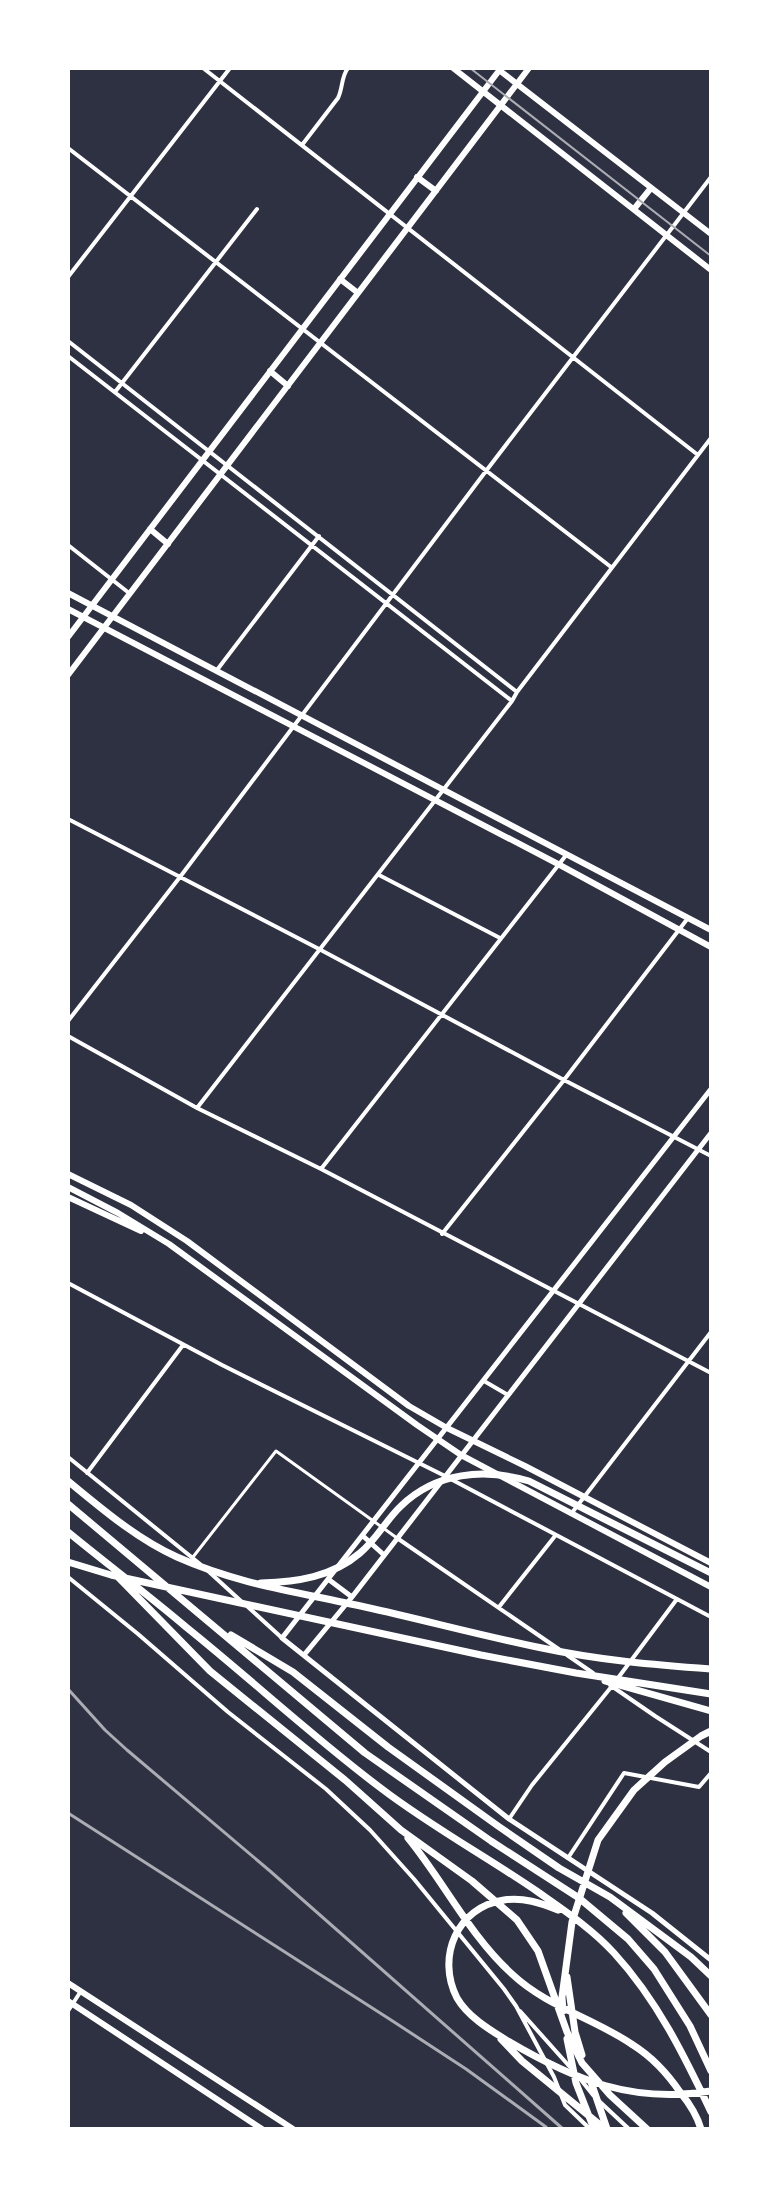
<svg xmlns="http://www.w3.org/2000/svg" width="779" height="2197" font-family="'IBM Plex Sans',sans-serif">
<rect width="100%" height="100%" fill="#2d3142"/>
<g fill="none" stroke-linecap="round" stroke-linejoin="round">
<path stroke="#fff" stroke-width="3" d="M193,1557l83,-106 121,87"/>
<path stroke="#fff" stroke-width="4" d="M203,68l495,387
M302,145l36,-47c5,-10 3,-21 10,-30
M68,148l543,419
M68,277l162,-209
M68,341l449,351
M68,356l444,345
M115,392l142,-183
M68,545l61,48
M217,670l102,-134
M68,819l251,130 245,131 147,76
M379,875l121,63
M68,1021l112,-144 306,-406 225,-294
M68,1036l129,72 124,61 390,204
M197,1108l315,-407 5,-9 194,-254
M321,1169l246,-315
M442,1234l122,-154 124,-162
M68,1283l154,82 223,111 266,141
M484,1381l24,14
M68,1457l132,107
M87,1473l96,-128
M571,1514l140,-182
M397,1538l163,112
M207,1570l35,32
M68,1577l70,57 90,78 98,77 44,41 44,49 90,110 12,17 38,71 11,28 25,24
M248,1607l34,31
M499,1607l56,-71
M567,1655l26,18
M610,1685l45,31 56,36
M509,1819l23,-34 80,-99 65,-87
M568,1858l56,-85 75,14 12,-14
M68,2011l13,-20
M520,2011l50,56
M581,2080l12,15
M599,2101l30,28"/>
<path stroke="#fff" stroke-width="5" d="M711,1089l-429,549 227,181 143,94 59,47
M363,1536l21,19
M328,1579l24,18
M304,1655l48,-58 359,-464"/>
<path stroke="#fff" stroke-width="6" d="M68,1174l63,31 56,36 222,165 38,22 78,38 186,97
M68,1187l50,26 51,31 248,181 44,30 250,132
M68,1197l73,34"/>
<path stroke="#fff" stroke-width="6" d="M453,68l258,202
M499,70l212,164
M417,177l19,14
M634,209l17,-21
M340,279l18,14
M270,371l18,15
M150,529l18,15
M68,593l643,337
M68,609l490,255 153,83
M68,637l433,-569
M68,675l461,-607
M68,1983l225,146
M68,2001l194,128"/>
<path stroke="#fff" stroke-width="7" d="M68,1481c34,28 69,58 109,76 63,28 122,35 188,50 59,13 118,29 177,41 56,12 113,17 169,21
M68,1504l297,249 126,88 88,57 49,41 26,30 36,57 21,45
M68,1532c39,32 79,62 118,95 66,53 128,111 196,162 50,38 105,68 156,103 27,19 54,37 76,61 43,47 70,102 97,159
M68,1562l43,13 370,80 95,18 135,21
M118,1577l92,94 135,109 56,50 71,51 45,39 21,31 29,81 15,31 28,32 37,34
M261,1583c36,-1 71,-6 99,-30 16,-13 26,-33 41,-47 35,-34 83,-38 128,-25l182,92
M231,1635l62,37 95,75 110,79 61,42 51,29 81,60 20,19
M605,1681l106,30
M408,1838c36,44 62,98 104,136 35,33 82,44 121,71 19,12 34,28 47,47 9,11 17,23 21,37
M558,1910c-17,-7 -35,-13 -54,-10 -47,7 -68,57 -47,98 11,19 33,32 51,43 66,39 125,63 203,50
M626,1913l39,39 46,63
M567,1977l8,55 7,23
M563,2011l-1,-14 10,-75 26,-82 36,-50 31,-28 36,-26 10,-5
M501,2039l21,22 83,68
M567,2039l9,44 18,46
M591,2082l16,47"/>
<path stroke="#abadb3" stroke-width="2" d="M470,68l241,188"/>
<path stroke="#abadb3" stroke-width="3" d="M68,1689l37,41 22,20 143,121 293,258
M68,1813l323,207 75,49 80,58"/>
</g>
<rect width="779" height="2197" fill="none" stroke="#ffffff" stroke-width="140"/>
</svg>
